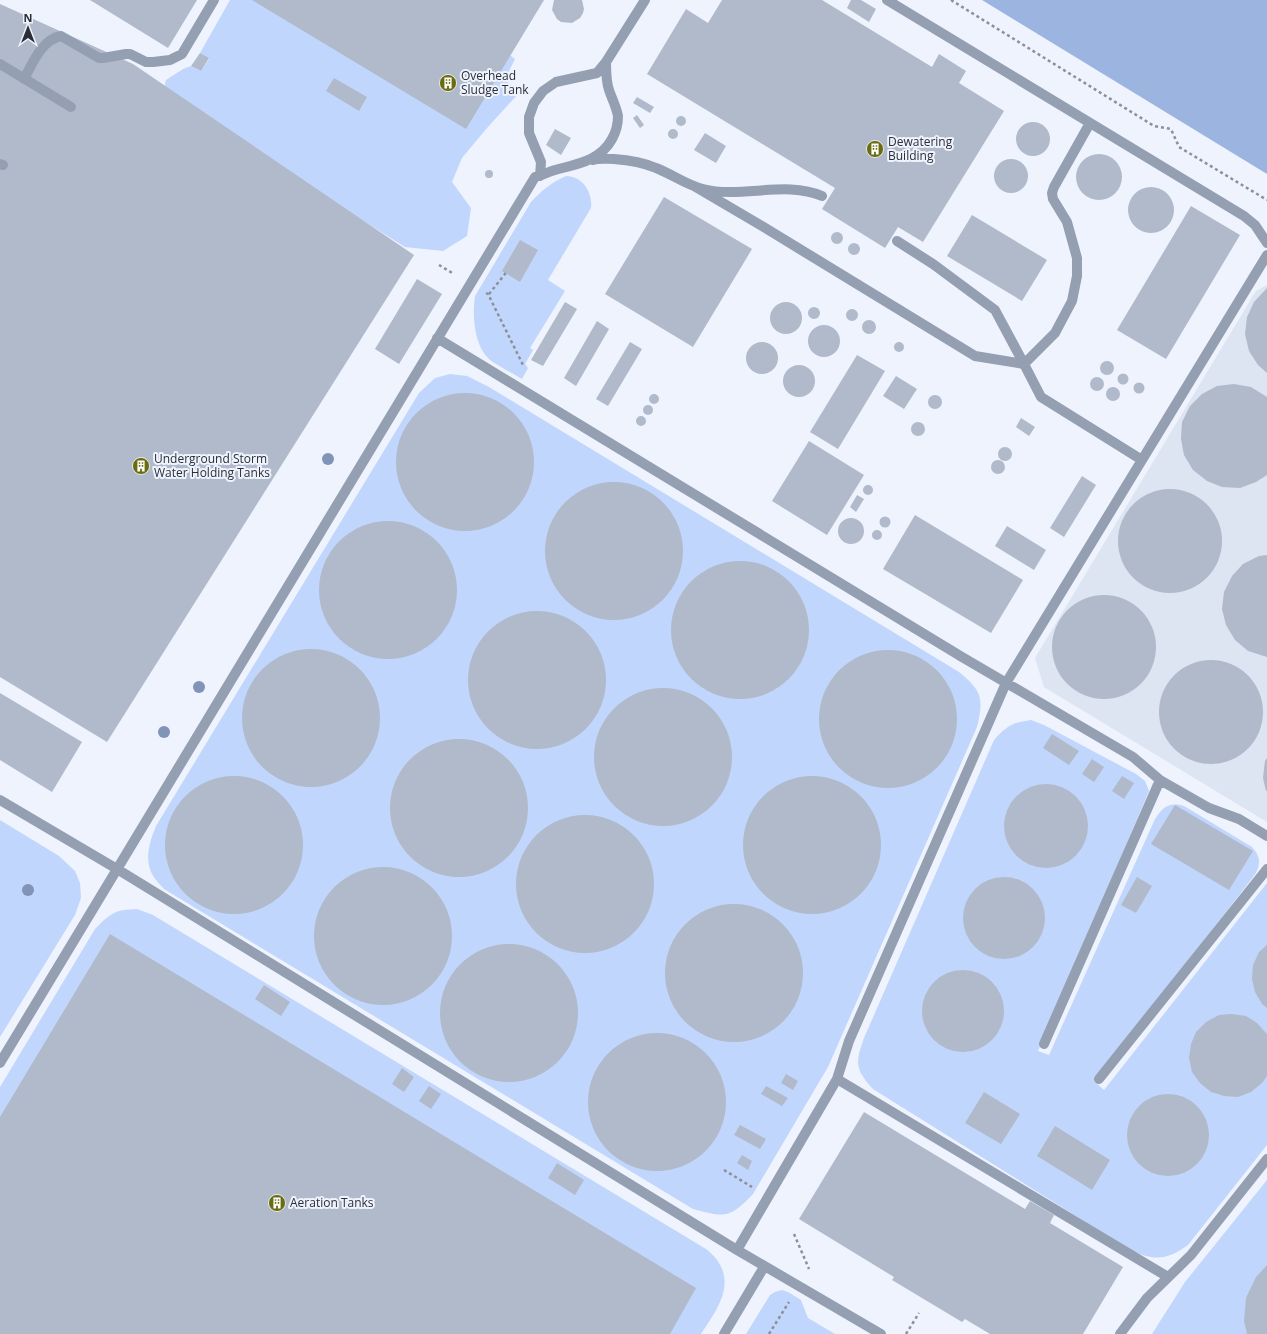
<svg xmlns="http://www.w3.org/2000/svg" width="1267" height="1334" font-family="'Open Sans',sans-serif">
<rect width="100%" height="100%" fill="#eef3fe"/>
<path fill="#dde4f2" d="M1267,285v537l-223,-135 -9,-29 221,-367z"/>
<path fill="#c1d6fc" d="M230,0h190l83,50 12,9 -10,20 14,14 -32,35 -25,30 -10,24 19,26 -4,28 -24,15 -38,-4 -211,-133 -31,-22 3,-12 17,-11 8,-3 10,5 8,-12 -9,-6z
M566,176c17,0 27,17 25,32l-43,72 17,11 -35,57 3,2 -8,14 3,4 -6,11c-10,-6 -22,-12 -32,-19 -16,-14 -18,-44 -15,-64l56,-94c10,-11 21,-20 35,-26z
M450,374l17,2 22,11 470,285c23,19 25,26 18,55l-149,340 -75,127c-23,24 -27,24 -60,15l-529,-320c-4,-5 -9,-9 -12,-15 -8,-16 -2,-33 4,-48l263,-433 16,-15z
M1031,720l13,5 92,49 9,7 4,10 -111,260 11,4 106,-236c9,-13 14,-17 29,-13l68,41c8,9 9,15 4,26l-161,209 9,8 163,-207v262l-79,100c-21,15 -32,16 -56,6l-259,-162c-18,-20 -18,-26 -9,-51l130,-298c13,-14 17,-17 37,-20z
M0,820l59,36 16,15 5,12 1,15 -6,17 -75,122z
M137,909l16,6 553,334c4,3 8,7 11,11 19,26 -2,52 -16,74h-701v-247l95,-158c16,-16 19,-19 42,-20z
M1267,1180v154h-115l33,-52z
M782,1290l6,2 13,8 7,18 27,16h-89l24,-39 5,-3z"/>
<path fill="#9cb4e0" d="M982,0h285v174z"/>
<path fill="#b0baca" d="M90,0h107l-29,48z
M252,0h292l-78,129z
M554,0h28l2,9 -1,4 -3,5 -8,5 -11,-1 -4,-3 -5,-9z
M722,0h100l110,67 7,-13 27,17 -7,12 45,28 -81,131 -25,-15 -13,21 -63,-39 13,-21 -188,-114 39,-65 22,14z
M851,0h10l15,9 -7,13 -22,-14z
M0,4l133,60 281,191 -307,487 -107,-65z
M200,53l9,5 -8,13 -10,-5z
M334,78l33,19 -8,14 -33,-20z
M637,97l17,10 -4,6 -17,-10z
M637,115l7,10 -4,3 -7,-10z
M676 121a5 5 0 1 1 10 0a5 5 0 1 1-10 0Z
M1016 139a17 17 0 1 1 34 0a17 17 0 1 1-34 0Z
M555,129l16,9 -10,17 -15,-10z
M668 134a5 5 0 1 1 10 0a5 5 0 1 1-10 0Z
M705,133l21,13 -10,17 -22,-13z
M1076 177a23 23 0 1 1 46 0a23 23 0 1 1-46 0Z
M994 176a17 17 0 1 1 34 0a17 17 0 1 1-34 0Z
M485 174a4 4 0 1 1 8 0a4 4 0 1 1-8 0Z
M1128 210a23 23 0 1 1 46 0a23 23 0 1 1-46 0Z
M664,197l88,52 -59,98 -88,-53z
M1191,206l49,29 -74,124 -49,-29z
M972,215l75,45 -25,41 -75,-45z
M831 238a6 6 0 1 1 12 0a6 6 0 1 1-12 0Z
M520,240l18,10 -18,32 -18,-11z
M848 249a6 6 0 1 1 12 0a6 6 0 1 1-12 0Z
M417,279l25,15 -43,70 -24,-15z
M1267,288v85l-9,-8 -9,-14 -4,-17 2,-17 7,-15z
M565,302l12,7 -34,57 -12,-6z
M770 318a16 16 0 1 1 32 0a16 16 0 1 1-32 0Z
M808 313a6 6 0 1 1 12 0a6 6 0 1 1-12 0Z
M846 315a6 6 0 1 1 12 0a6 6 0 1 1-12 0Z
M862 327a7 7 0 1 1 14 0a7 7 0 1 1-14 0Z
M597,321l12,8 -33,57 -12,-8z
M808 341a16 16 0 1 1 32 0a16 16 0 1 1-32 0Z
M630,342l12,7 -34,57 -12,-7z
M746 358a16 16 0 1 1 32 0a16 16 0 1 1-32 0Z
M894 347a5 5 0 1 1 10 0a5 5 0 1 1-10 0Z
M857,355l28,16 -47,78 -28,-17z
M1100 368a7 7 0 1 1 14 0a7 7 0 1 1-14 0Z
M783 381a16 16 0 1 1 32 0a16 16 0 1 1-32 0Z
M1117.5 379a5.5 5.5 0 1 1 11 0a5.5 5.5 0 1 1-11 0Z
M896,376l21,13 -13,20 -21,-13z
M1090 384a7 7 0 1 1 14 0a7 7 0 1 1-14 0Z
M1133.5 388a5.5 5.5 0 1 1 11 0a5.5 5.5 0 1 1-11 0Z
M1234,384l17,3 16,10v78l-11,7 -16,6 -18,-1 -15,-6 -14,-11 -9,-15 -3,-16 1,-17 8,-16 12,-12 15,-8z
M1106 394a7 7 0 1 1 14 0a7 7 0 1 1-14 0Z
M396 462a69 69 0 1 1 138 0a69 69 0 1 1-138 0Z
M649 399a5 5 0 1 1 10 0a5 5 0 1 1-10 0Z
M928 402a7 7 0 1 1 14 0a7 7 0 1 1-14 0Z
M643 410a5 5 0 1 1 10 0a5 5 0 1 1-10 0Z
M636 421a5 5 0 1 1 10 0a5 5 0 1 1-10 0Z
M1021,418l14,9 -6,9 -13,-9z
M911 429a7 7 0 1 1 14 0a7 7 0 1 1-14 0Z
M809,441l55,34 -37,60 -55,-34z
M998 454a7 7 0 1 1 14 0a7 7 0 1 1-14 0Z
M991 467a7 7 0 1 1 14 0a7 7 0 1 1-14 0Z
M1082,476l14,9 -32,52 -14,-9z
M545 551a69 69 0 1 1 138 0a69 69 0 1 1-138 0Z
M863 490a5 5 0 1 1 10 0a5 5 0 1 1-10 0Z
M1118 541a52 52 0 1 1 104 0a52 52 0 1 1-104 0Z
M857,495l7,4 -8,13 -6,-5z
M915,515l108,65 -32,53 -108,-64z
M879.5 522a5.5 5.5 0 1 1 11 0a5.5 5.5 0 1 1-11 0Z
M838 531a13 13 0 1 1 26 0a13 13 0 1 1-26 0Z
M319 590a69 69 0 1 1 138 0a69 69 0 1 1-138 0Z
M1007,526l39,24 -12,20 -39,-24z
M872 535a5 5 0 1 1 10 0a5 5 0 1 1-10 0Z
M1267,555v102l-19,-6 -13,-11 -9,-15 -4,-16 2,-17 8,-16 11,-12 16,-8z
M671 630a69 69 0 1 1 138 0a69 69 0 1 1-138 0Z
M1052 647a52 52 0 1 1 104 0a52 52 0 1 1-104 0Z
M468 680a69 69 0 1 1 138 0a69 69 0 1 1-138 0Z
M242 718a69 69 0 1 1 138 0a69 69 0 1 1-138 0Z
M819 719a69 69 0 1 1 138 0a69 69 0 1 1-138 0Z
M1159 712a52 52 0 1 1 104 0a52 52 0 1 1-104 0Z
M594 757a69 69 0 1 1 138 0a69 69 0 1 1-138 0Z
M0,693l82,49 -30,50 -52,-32z
M1052,734l27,17 -10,14 -26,-17z
M390 808a69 69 0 1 1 138 0a69 69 0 1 1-138 0Z
M1267,758v33h-1l-3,-13 2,-17z
M1092,759l12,8 -10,15 -12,-8z
M1122,776l12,7 -10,16 -12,-8z
M165 845a69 69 0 1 1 138 0a69 69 0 1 1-138 0Z
M743 845a69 69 0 1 1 138 0a69 69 0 1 1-138 0Z
M1004 826a42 42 0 1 1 84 0a42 42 0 1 1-84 0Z
M1175,805l78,46 -24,39 -78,-46z
M516 884a69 69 0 1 1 138 0a69 69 0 1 1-138 0Z
M314 936a69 69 0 1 1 138 0a69 69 0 1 1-138 0Z
M963 918a41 41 0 1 1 82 0a41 41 0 1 1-82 0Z
M1137,877l15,9 -16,27 -15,-8z
M665 973a69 69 0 1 1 138 0a69 69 0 1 1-138 0Z
M110,934l586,354 -26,46h-670v-217z
M440 1013a69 69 0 1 1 138 0a69 69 0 1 1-138 0Z
M1267,945v63l-5,-4 -7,-12 -3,-13 1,-14 6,-13z
M922 1011a41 41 0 1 1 82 0a41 41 0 1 1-82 0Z
M264,985l26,17 -9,14 -26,-17z
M1232,1014l14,2 11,7 10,11v42l-5,7 -11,9 -13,5 -14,-1 -13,-4 -11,-9 -8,-11 -3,-14 2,-14 5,-12 10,-10 13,-7z
M588 1102a69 69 0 1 1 138 0a69 69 0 1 1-138 0Z
M402,1068l12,9 -10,15 -12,-8z
M786,1074l12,7 -5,9 -12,-7z
M429,1086l12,8 -10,15 -12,-8z
M766,1086l22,12 -6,8 -21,-12z
M984,1092l36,22 -19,30 -36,-21z
M1127 1135a41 41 0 1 1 82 0a41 41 0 1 1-82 0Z
M864,1112l161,97 5,-8 24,14 -4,8 73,44 -40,67h-93l-25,-15 -3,3 -70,-42 2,-3 -95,-58z
M740,1125l26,14 -6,10 -26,-14z
M1055,1126l55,34 -18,30 -55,-34z
M742,1155l10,6 -4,9 -11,-7z
M557,1163l27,17 -9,15 -27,-17z
M1267,1265v69h-20l-3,-13 2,-23 10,-21z"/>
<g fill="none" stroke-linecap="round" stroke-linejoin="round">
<path stroke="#8c9099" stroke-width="2.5" stroke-dasharray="3 3" stroke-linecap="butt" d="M951,0l203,126 17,3 8,18 88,53
M439,265l15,9
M486,293l2,1 36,73
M489,294l16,-20 -4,-2
M724,1170l28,17
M794,1234l15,35
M769,1334l20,-32
M906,1334l13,-21"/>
<path stroke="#949fb2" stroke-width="10" d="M887,0l357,216 11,9 12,18
M0,64l71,43
M24,79c9,-16 17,-39 37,-43l38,22h4l23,-4h4l16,8h7l17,-2 12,-6 32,-54
M1090,123l-36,64 -2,6 1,6 14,23 10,36v18l-5,25 -17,32 -31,31 17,33 101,63
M593,160c6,-2 14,-1 21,-1 14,1 28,3 42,9 16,6 30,17 47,21 38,10 83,-9 119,7
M0,164l3,1
M540,176l1,-14 -12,-29v-16l5,-14 9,-12 13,-9 41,-9 9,-11 39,-62
M694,186l68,40 213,130 49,8
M897,241l36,23 62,46 29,54
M437,338l525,319 171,100 27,23 49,28 30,11 28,17
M0,800l117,69 620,381 144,84
M1044,1044l116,-264
M0,1063l535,-886c7,-2 13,-5 20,-7 22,-6 45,-9 57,-31 4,-7 6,-15 6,-23 -2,-10 -6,-17 -9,-26 -3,-9 -3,-19 -3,-28
M837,1079l331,198
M1099,1079l168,-210
M737,1250l100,-171 12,-38 157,-358 261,-428
M724,1334l40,-67
M1120,1334l27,-36 44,-43 76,-96"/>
</g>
<g fill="#8193b6">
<circle cx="328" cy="459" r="6"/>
<circle cx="199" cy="687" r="6"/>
<circle cx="164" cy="732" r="6"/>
<circle cx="28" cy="890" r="6"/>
</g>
<defs>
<g id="building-disc" transform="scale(0.9)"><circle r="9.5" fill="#696c0f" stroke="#eef3fe"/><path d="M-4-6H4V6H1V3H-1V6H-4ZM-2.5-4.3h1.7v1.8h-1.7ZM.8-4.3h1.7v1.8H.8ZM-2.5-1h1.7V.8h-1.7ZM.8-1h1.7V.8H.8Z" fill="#fff"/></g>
</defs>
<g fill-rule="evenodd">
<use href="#building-disc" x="448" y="83"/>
<use href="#building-disc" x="875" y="149"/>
<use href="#building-disc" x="141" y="466"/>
<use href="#building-disc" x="277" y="1203"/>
</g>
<g text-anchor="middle" stroke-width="4" stroke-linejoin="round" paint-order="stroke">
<g font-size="12" fill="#2b2e35" stroke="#eef3fe" text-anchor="start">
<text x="461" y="80">Overhead<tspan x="461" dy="14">Sludge Tank</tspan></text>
<text x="888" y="146">Dewatering<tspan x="888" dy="14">Building</tspan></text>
<text x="154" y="463">Underground Storm<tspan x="154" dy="14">Water Holding Tanks</tspan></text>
<text x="290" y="1207">Aeration Tanks</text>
</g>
</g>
<g transform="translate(28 28)" stroke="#eef3fe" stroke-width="3" paint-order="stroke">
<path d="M0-3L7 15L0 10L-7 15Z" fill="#2b2e35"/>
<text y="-6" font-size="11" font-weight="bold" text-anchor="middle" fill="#2b2e35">N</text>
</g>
</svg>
